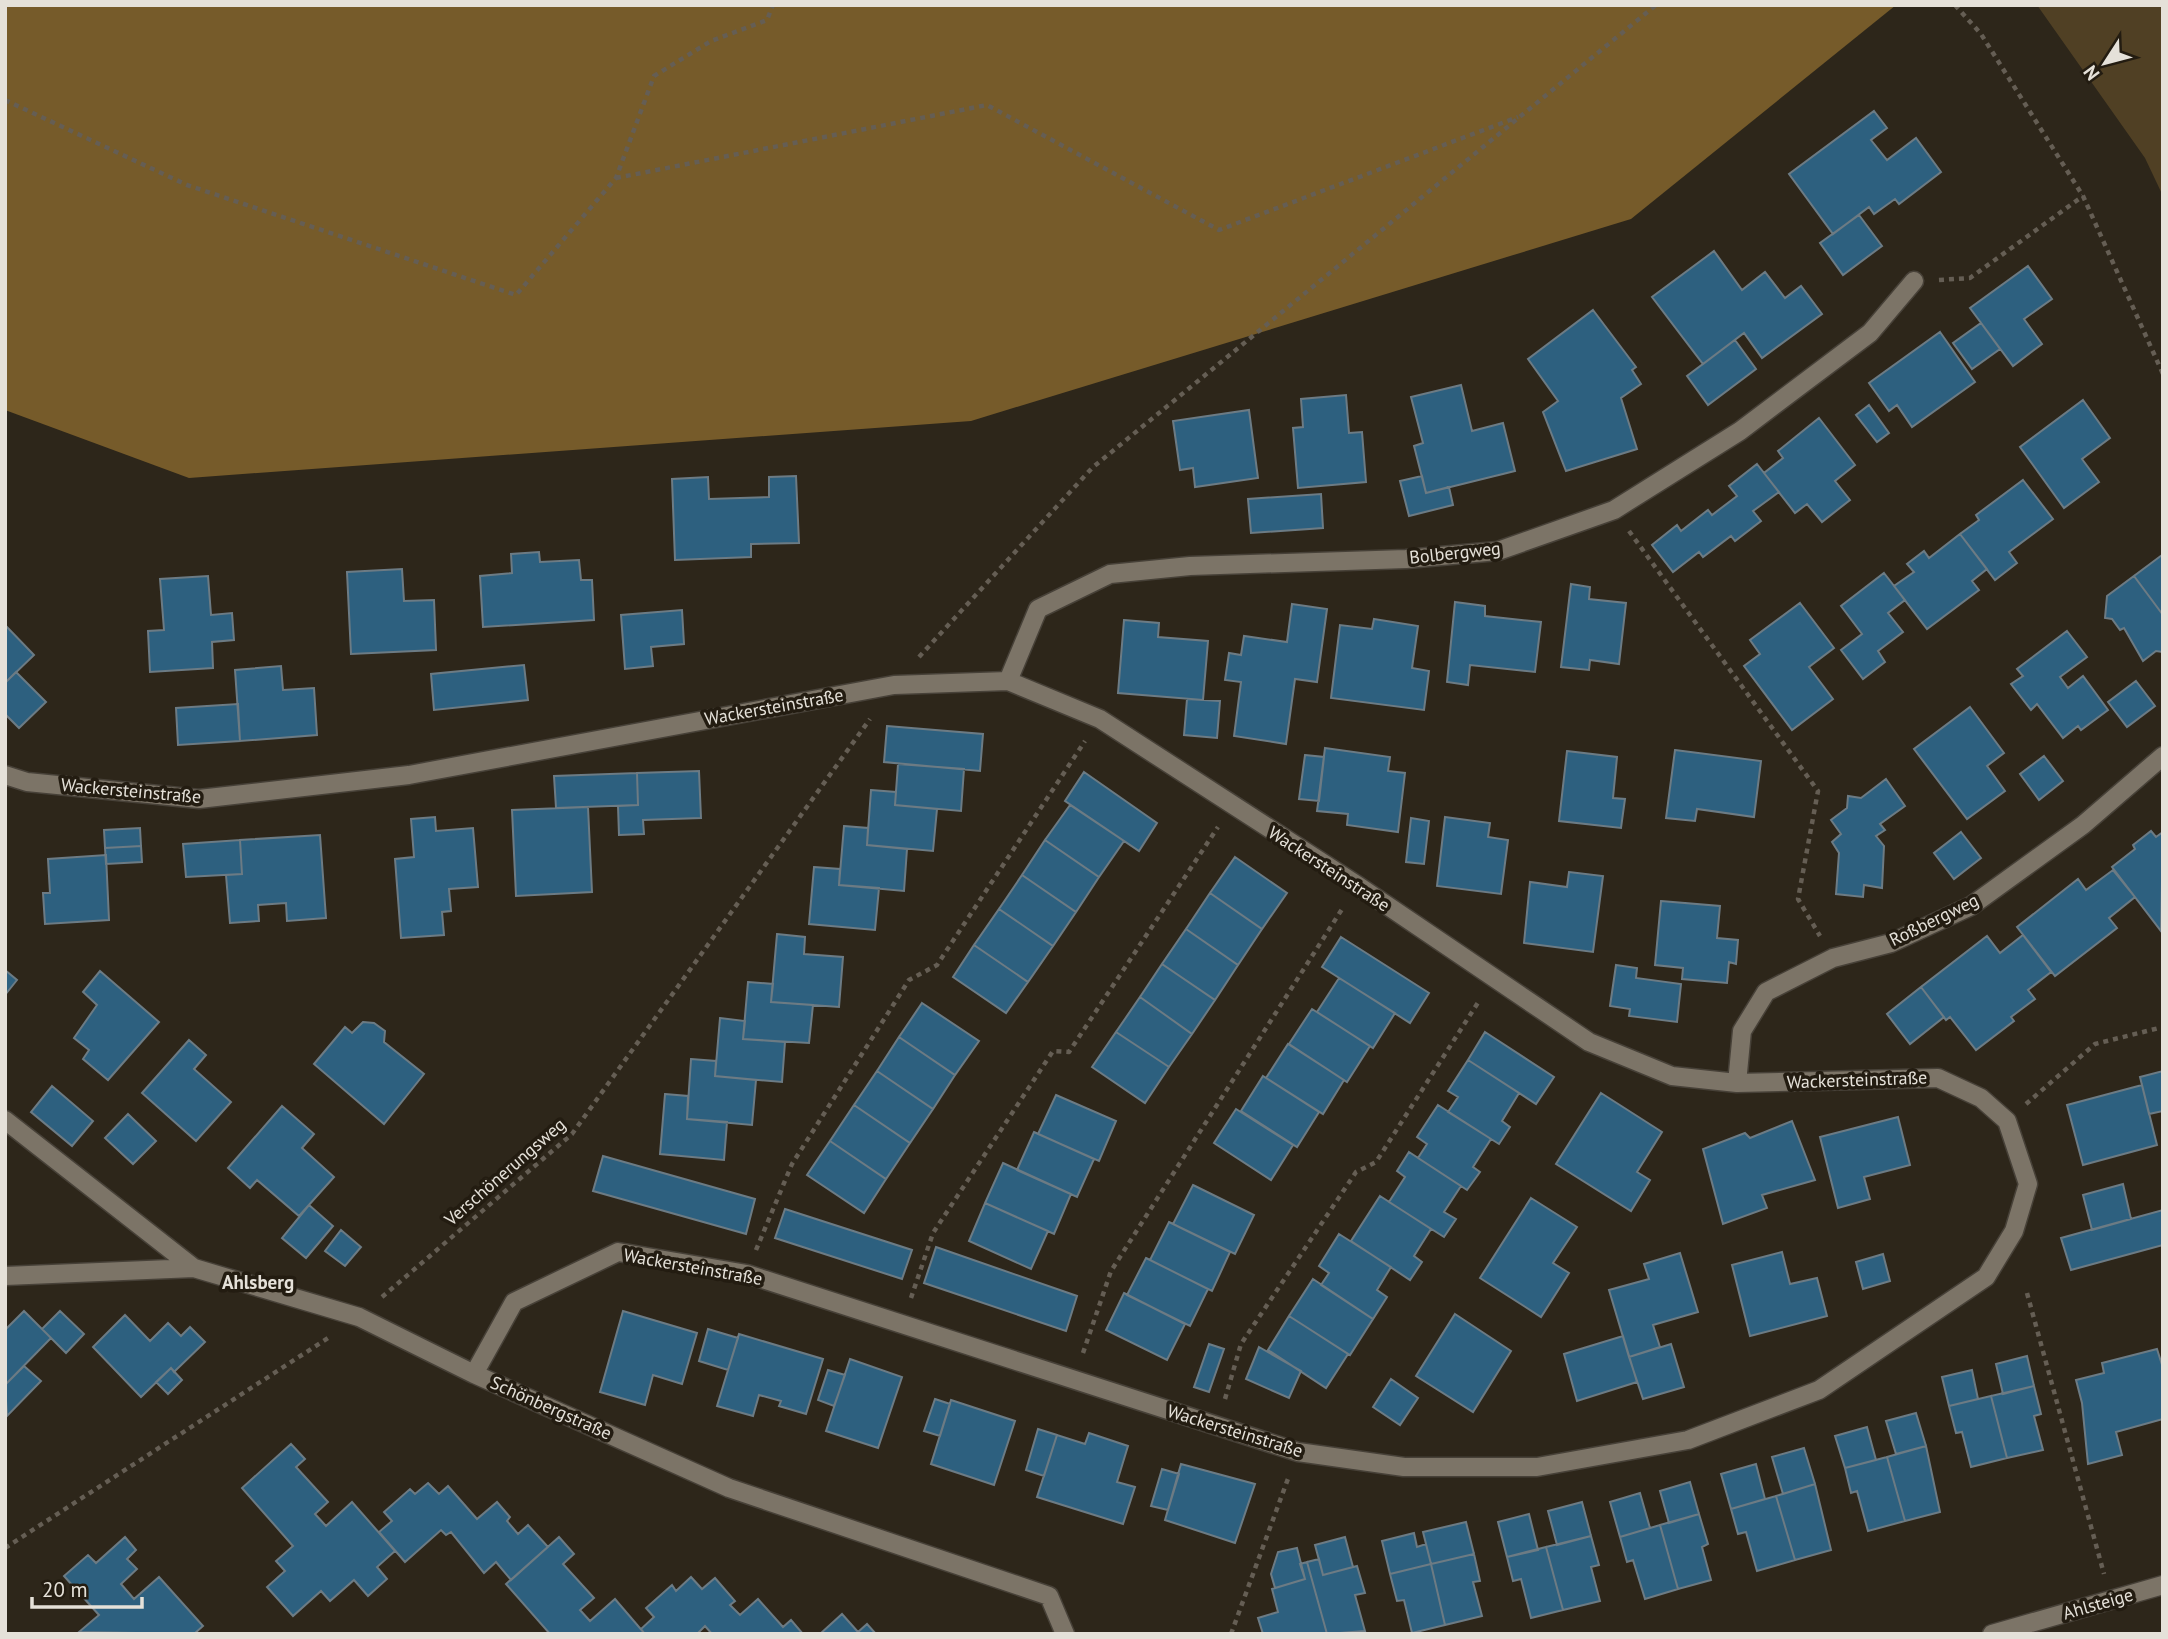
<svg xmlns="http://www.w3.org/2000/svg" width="2168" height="1639" font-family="'PT Sans',sans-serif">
<rect width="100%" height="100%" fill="#2d261a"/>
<path fill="#504024" d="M2037,5h126v191l-18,-38z"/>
<path fill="#765b2a" d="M5,5h1891l-265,214 -660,202 -782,57 -184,-68z"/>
<path fill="#2d607f" stroke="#6c7b84" stroke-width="2" d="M1874,111l13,17 -16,12 16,20 29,-22 25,34 -42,32 -4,-5 -21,15 -5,-7 -36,27 -44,-60z
M1859,215l23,31 -39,29 -23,-32z
M1714,251l28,39 23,-18 20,26 16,-12 21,28 -60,44 -18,-25 -41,31 -51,-67z
M2028,266l24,33 -28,20 18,25 -29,22 -43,-58z
M1593,310l43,57 -4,3 9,14 -20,14 16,51 -71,22 -23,-59 15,-11 -30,-42z
M1981,323l19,26 -28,20 -19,-26z
M1940,332l35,50 -63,45 -15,-22 -8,6 -20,-28z
M1735,340l21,29 -48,36 -21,-29z
M1461,385l11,46 31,-8 12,48 -89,22 -12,-47 9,-3 -12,-46z
M1346,395l3,38 13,-1 4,50 -68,6 -5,-60 10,-1 -2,-28z
M2083,400l27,38 -28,21 17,23 -35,26 -44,-61z
M1869,405l20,28 -12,9 -21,-27z
M1249,410l9,68 -63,9 -2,-19 -13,2 -7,-49z
M1819,418l36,47 -20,16 15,19 -28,22 -15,-18 -12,9 -31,-40 19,-15 -5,-7z
M1757,464l22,28 -26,19 8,10 -26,20 -4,-5 -28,21 -4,-5 -26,20 -21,-27 25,-20 4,6 27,-21 4,5 25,-19 -8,-10z
M796,476l3,67 -48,1v13l-76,3 -3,-81 36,-2 1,22 60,-2v-20z
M1422,476l4,17 23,-6 4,18 -44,11 -9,-35z
M2023,480l30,39 -44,33 8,11 -22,17 -35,-46 19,-14 -3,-5z
M1321,494l2,34 -72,5 -3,-34z
M1960,534l27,35 -15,12 7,9 -52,39 -33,-43 20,-14 -7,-8 17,-13 5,7z
M539,552l1,10 39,-2 2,20h11l2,40 -111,7 -3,-51 32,-3 -1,-19z
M2162,555l1,1v59l-29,-39z
M402,569l2,32 30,-1 2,50 -85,4 -4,-82z
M1884,573l21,27 -17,13 15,19 -25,19 7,11 -22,17 -22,-29 21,-16 -21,-28z
M208,576l3,39 21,-2 2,27 -22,2 1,26 -63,4 -2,-41 16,-1 -4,-51z
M2134,576l29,39v37l-7,-1 -13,10 -19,-33 -4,2 -8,-11 -7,-1 2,-22z
M1571,584l19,3 -1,12 37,4 -7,61 -29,-4 -1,10 -28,-3z
M1455,602l30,4v10l56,6 -6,50 -65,-7 -2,20 -21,-3z
M1800,603l34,45 -25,19 24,32 -41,31 -48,-64 16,-12 -10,-14z
M1292,604l35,5 -10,73 -22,-3 -9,65 -52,-8 7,-54 -16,-2 4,-27 12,2 3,-19 43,6z
M682,610l2,34 -33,3 2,19 -28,3 -4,-54z
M1374,619l44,7 -6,42 17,3 -5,39 -93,-12 9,-73 32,4z
M1124,620l35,3 -1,14 50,4 -5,59 -85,-7z
M5,625l29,30 -29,28z
M2067,631l20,26 -27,20 8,11 15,-12 25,34 -27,20 -3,-4 -15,12 -26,-34 -6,6 -20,-26 12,-8 -6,-7z
M524,665l4,35 -94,10 -3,-36z
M281,666l2,24 31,-2 3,47 -77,6 -5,-71z
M16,672l30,30 -27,26 -14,-14v-31z
M2136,681l19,25 -28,21 -19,-25z
M1187,699l33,2 -3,37 -33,-3z
M238,704l2,37 -62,4 -2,-37z
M1970,707l34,46 -17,13 18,25 -38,28 -53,-70z
M887,726l96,8 -3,37 -96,-9z
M1325,748l65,9 -2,14 17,2 -7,59 -51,-7 1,-11 -31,-3z
M1675,750l86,11 -7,56 -57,-8 -2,12 -29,-3z
M1567,751l50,6 -4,41 12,1 -4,29 -62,-7z
M1305,755l19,2 -5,44 -20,-2z
M2044,756l19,25 -24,19 -19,-26z
M898,764l66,5 -3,42 -66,-6z
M699,771l2,47 -58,2 1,14 -25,1 -1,-29 20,-1 -1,-32z
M1084,772l73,51 -18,28 -74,-50z
M637,773l1,32 -82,3 -2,-32z
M1886,779l19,27 -25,18 5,6 -9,6 8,10 -2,42 -18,-3 -1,12 -27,-3 3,-41 -7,-11 9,-8 -10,-14 16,-12 1,-12 13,2z
M871,790l25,2 -1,13 42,4 -4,42 -66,-6z
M1070,805l54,36 -25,36 -54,-37z
M588,807l4,85 -76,4 -4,-86z
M435,817l1,14 37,-3 5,59 -29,2 2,22 -9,1 2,23 -43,3 -6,-79 19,-2 -3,-38z
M1445,817l45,6 -2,14 20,3 -7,54 -64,-8z
M1411,818l18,3 -5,43 -18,-2z
M844,826l24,2 -1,17 40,4 -3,42 -65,-6z
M140,828l1,18 -36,2 -1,-18z
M2151,831l5,6 7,-5 -2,99 -49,-64 23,-18 -2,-4z
M1961,832l20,26 -27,21 -20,-26z
M320,835l6,83 -39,3 -1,-18 -28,2 1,16 -29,2 -4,-48 16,-1 -2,-34z
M240,840l2,34 -56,3 -3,-33z
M1045,840l54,37 -23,35 -54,-37z
M141,846l1,16 -36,2 -1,-16z
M106,855l3,65 -64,4 -2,-31h7l-2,-34z
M1235,857l52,36 -25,36 -52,-36z
M814,867l26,2 -1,16 40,3 -4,42 -66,-6z
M2113,870l22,27 -26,21 8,10 -62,48 -38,-49 61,-48 8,11z
M1569,872l34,4 -10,76 -69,-9 6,-61 37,5z
M1022,875l54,37 -23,34 -54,-37z
M1210,893l52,36 -24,36 -52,-36z
M1661,901l59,5 -3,32 21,2 -2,24 -7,-2 -2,21 -45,-4 1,-11 -28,-3z
M999,909l54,37 -25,36 -54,-37z
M1186,929l52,36 -23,35 -53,-36z
M777,934l28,3 -1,17 39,3 -4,50 -68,-5z
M2023,935l28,37 -23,18 7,9 -24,18 3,4 -38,29 -26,-33 -4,3 -25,-33 66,-51 13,17z
M1341,937l88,56 -19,30 -88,-56z
M974,945l54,37 -22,31 -53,-36z
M1162,964l53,36 -23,34 -52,-37z
M1616,965l21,3 -1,10 45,6 -4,38 -48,-6 1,-7 -20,-3z
M5,970l12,10 -12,15z
M100,971l59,51 -51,58 -25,-21 6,-9 -15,-12 23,-33 -14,-13z
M1339,978l56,35 -22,35 -56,-36z
M748,982l25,2 -2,18 42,3 -4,38 -66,-4z
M1921,987l23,30 -34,27 -23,-30z
M1140,997l52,37 -23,33 -53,-35z
M922,1003l57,38 -24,34 -56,-38z
M1312,1009l58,37 -23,36 -58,-38z
M720,1018l25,3 -2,18 42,3 -3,40 -67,-6z
M363,1022l11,1 11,8 -1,11 40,32 -40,50 -70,-60 31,-37 7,6z
M1116,1032l53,35 -24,36 -53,-36z
M1485,1032l69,45 -18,27 -68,-44z
M899,1037l56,38 -22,34 -56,-38z
M189,1040l17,15 -12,14 37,33 -35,39 -54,-48z
M1288,1044l56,36 -21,34 -57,-36z
M691,1059l25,2 -1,15 41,4 -4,45 -65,-6z
M1468,1060l51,33 -17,28 8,6 -11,17 -51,-32 10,-15 -10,-6z
M877,1071l56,38 -23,34 -56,-38z
M2163,1071v40l-14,3 -9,-37z
M1263,1076l56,36 -22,35 -56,-36z
M2142,1085l15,60 -74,20 -16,-60z
M52,1086l41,35 -21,25 -41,-34z
M1601,1093l61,39 -25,40 13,8 -19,31 -75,-47z
M665,1094l23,2 -1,23 40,3 -3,38 -64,-6z
M1056,1095l60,26 -17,40 -61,-27z
M854,1105l56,38 -24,36 -56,-38z
M1438,1105l53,34 -18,28 7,5 -13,18 -49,-32 9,-14 -10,-7z
M282,1106l32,28 -12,14 32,29 -35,39 -42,-36 -7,8 -22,-20z
M1236,1109l57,36 -22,35 -57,-37z
M128,1114l28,27 -23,23 -28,-26z
M1898,1117l12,48 -46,12 6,22 -32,9 -18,-71z
M1792,1121l23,59 -53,15 5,13 -44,16 -20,-75 42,-16 5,5z
M1034,1132l60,27 -17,38 -60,-27z
M830,1141l56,38 -22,34 -57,-38z
M1409,1152l52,34 -17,26 12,7 -12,18 -55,-35 16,-25 -8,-6z
M603,1156l152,43 -9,35 -153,-43z
M1003,1163l68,31 -17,40 -69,-31z
M2123,1184l8,35 -39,11 -9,-35z
M1193,1185l61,30 -19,39 -62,-30z
M1380,1196l51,33 -17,27 8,6 -12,18 -59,-39z
M1531,1198l46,29 -24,36 16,10 -28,44 -61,-39z
M985,1203l63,28 -17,38 -62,-28z
M309,1205l24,21 -27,32 -24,-20z
M785,1209l127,41 -10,29 -127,-41z
M2163,1210v35l-92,25 -10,-32z
M1169,1222l61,30 -18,39 -62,-31z
M341,1230l20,17 -16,19 -20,-15z
M1339,1234l52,33 -14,23 10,7 -14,22 -52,-34 8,-12 -10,-7z
M936,1247l141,49 -11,35 -142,-48z
M1782,1252l8,32 27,-6 10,38 -77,20 -18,-71z
M1680,1253l18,59 -45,13 7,22 -31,10 -20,-67 40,-11 -5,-15z
M1883,1254l7,27 -27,8 -7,-27z
M1146,1258l62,31 -18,37 -63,-31z
M1313,1279l60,40 -23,36 -61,-39z
M1124,1293l61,31 -18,36 -61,-30z
M24,1311l27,27 -46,47v-55z
M60,1311l24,23 -18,19 -24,-24z
M623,1311l74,22 -15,51 -29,-9 -8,30 -45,-13z
M1455,1314l56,37 -38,61 -57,-36z
M125,1315l25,26 18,-18 13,13 9,-9 15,15 -31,30 -3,-4 -30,29 -48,-50z
M1289,1316l59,38 -22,34 -58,-38z
M708,1329l30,9 -10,32 -29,-9z
M739,1334l84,25 -17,55 -27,-8 2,-5 -22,-6 -6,21 -36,-10z
M1623,1336l14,46 -60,19 -13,-47z
M1209,1344l15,5 -15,43 -15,-5z
M1671,1344l13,43 -41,12 -14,-42z
M1259,1347l42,24 -12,27 -43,-19z
M2157,1349l6,19v51l-47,13 6,23 -34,9 -6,-61 -6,-23 28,-7 -2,-10z
M2027,1356l7,30 -31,8 -7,-30z
M850,1359l52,18 -24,71 -52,-17z
M24,1366l17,15 -34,35 -2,-31z
M171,1368l11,12 -14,14 -12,-12z
M828,1370l17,5 -11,31 -16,-6z
M1972,1370l6,29 -29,7 -7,-29z
M1391,1379l27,19 -18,27 -27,-18z
M2034,1386l7,28 -7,2 9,34 -36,8 -16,-62z
M1991,1396l16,62 -36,9 -9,-35 -6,1 -7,-27z
M935,1399l15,5 -10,32 -16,-5z
M951,1400l64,21 -21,64 -63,-21z
M1916,1413l10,33 -30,8 -10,-33z
M1867,1427l9,33 -31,8 -10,-32z
M1038,1429l19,6 -13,41 -18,-6z
M1089,1433l39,13 -11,36 18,5 -12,37 -86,-27 20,-62 28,9z
M291,1444l14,15 -9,8 32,35 -13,12 11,12 26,-24 43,49 -18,16 10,12 -19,17 -14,-16 -24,21 -9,-10 -28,25 -26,-29 18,-16 -9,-10 17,-15 -51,-58z
M1926,1446l14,66 -35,9 -18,-64z
M1804,1448l11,36 -32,10 -11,-37z
M1887,1457l18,64 -37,10 -11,-40 -6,2 -6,-25z
M1181,1464l74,20 -20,59 -70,-23z
M1756,1464l9,35 -34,10 -10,-35z
M1162,1469l17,5 -11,36 -17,-4z
M1690,1482l9,32 -30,9 -9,-32z
M428,1483l11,11 9,-8 29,33 20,-17 13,15 -3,4 11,13 10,-9 20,22 -37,33 -15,-18 -12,11 -33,-41 -5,3 -5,-5 -36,32 -26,-30 13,-11 -8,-9 26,-23 5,5z
M1815,1484l16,66 -36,10 -19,-64z
M1640,1493l10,35 -30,9 -10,-35z
M1776,1496l19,64 -38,11 -11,-39 -8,2 -7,-25z
M1582,1502l9,34 -34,9 -9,-34z
M1529,1514l9,36 -31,7 -9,-35z
M1699,1514l9,30 -6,3 9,33 -33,9 -18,-64z
M1466,1522l8,32 -43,10 -8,-32z
M1660,1525l18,64 -33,10 -12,-39 -6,2 -7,-25z
M1414,1533l3,14 9,-3 5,20 -41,10 -8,-33z
M1591,1536l8,29 -8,2 9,34 -37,9 -17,-63z
M125,1537l11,13 -9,9 10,10 -16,15 13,15 25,-22 44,49 -9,8 -115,-2 20,-17 -35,-39 24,-21 8,8z
M559,1537l15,17 -11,10 31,34 -14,12 10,11 25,-22 30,35h-95l-44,-50z
M1345,1537l8,30 -30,8 -8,-30z
M1546,1547l17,63 -32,8 -10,-39 -8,2 -6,-24z
M1297,1548l8,31 -30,9 -4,-14 7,-22z
M1474,1554l6,27 -7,1 9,34 -37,9 -14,-61z
M1319,1559l4,16 34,-9 8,27 -10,2 10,36 -38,3 -20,-72z
M1307,1562l20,72h-64l-5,-16 20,-6 -6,-23 33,-10 -5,-15z
M1431,1564l14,61 -33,8 -8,-33 -7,1 -7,-27z
M691,1577l11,12 13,-11 20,23 -5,4 10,10 18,-16 25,28 8,-7 12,14h-91l-7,-8 -8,8h-52l-4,-5 13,-12 -8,-9 26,-23 4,6z
M842,1614l16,18 9,-8 9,10h-56z"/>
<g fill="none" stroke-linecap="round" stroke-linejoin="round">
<g stroke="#474138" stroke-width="21">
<path id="street" d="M1008,681l30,-72 72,-35 80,-8 216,-7 92,-8 116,-41 126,-79 130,-98 44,-52
M5,775l22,7 172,17 210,-24 485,-90 114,-4 92,38 257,166 232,157 83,34 65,7 201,-5 43,20 26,23 21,63 -14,47 -28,46 -167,113 -131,50 -151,27h-133l-106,-15 -551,-178 -129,-22 -104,50 -40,72
M1737,1083l5,-52 24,-39 67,-34 58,-15 80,-37 112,-81 80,-69
M5,1120l189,148
M5,1276l189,-8 165,49 115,57 255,114 320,108 16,38
M1992,1634l171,-49"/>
</g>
<path stroke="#655e54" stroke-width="4.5" stroke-dasharray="5 5" stroke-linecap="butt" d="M1955,5l26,29 102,162 80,178
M5,100l182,85 329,110 100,-117 38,-102 57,-35 56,-21 6,-15
M616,178l371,-73 232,125 299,-113
M1939,280l31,-2 113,-82
M1629,531l189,260 -20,108 22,37
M919,657l173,-189 564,-463
M2026,1104l69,-60 68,-17
M756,1250l36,-86 117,-184 28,-15 148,-224
M2027,1293l77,281
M382,1297l190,-163 298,-415
M911,1298l22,-65 120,-182 16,1 149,-225
M1083,1353l28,-82 233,-365
M1225,1399l16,-55 115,-172 20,-10 103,-161
M5,1548l323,-210
M1231,1634l58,-158"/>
<use href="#street" stroke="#7c7467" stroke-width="18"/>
</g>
<g text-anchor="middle" stroke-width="7" stroke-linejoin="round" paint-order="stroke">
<g font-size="18" fill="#e5e1d9" stroke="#231c11">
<text transform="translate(1455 553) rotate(-6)" y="6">Bolbergweg</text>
<text transform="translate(774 707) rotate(-10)" y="6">Wackersteinstraße</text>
<text transform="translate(131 791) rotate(5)" y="6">Wackersteinstraße</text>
<text transform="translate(1329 869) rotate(33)" y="6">Wackersteinstraße</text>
<text transform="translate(1934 920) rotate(-26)" y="6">Roßbergweg</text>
<text transform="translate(1857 1080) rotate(-2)" y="6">Wackersteinstraße</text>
<text transform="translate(505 1172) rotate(-41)" y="6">Verschönerungsweg</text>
<text transform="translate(693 1267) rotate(10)" y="6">Wackersteinstraße</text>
<text transform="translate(551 1408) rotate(24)" y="6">Schönbergstraße</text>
<text transform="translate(1235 1431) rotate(17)" y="6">Wackersteinstraße</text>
<text transform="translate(2098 1604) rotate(-16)" y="6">Ahlsteige</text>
</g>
<g font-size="19" font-weight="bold" fill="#e5e1d9" stroke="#231c11">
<text x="258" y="1289">Ahlsberg</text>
</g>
</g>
<rect width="2168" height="1639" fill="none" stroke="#e5e1d9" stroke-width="14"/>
<g transform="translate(2105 63) rotate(234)" stroke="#231c11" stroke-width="5" paint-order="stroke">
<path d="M0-5L12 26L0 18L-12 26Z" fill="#e5e1d9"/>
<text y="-10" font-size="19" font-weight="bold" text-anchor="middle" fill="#e5e1d9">N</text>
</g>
<path d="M32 1597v10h110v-10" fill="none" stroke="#e5e1d9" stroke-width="3.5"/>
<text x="42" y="1597" font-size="21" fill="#e5e1d9" stroke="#231c11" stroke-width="5" paint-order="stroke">20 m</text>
</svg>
